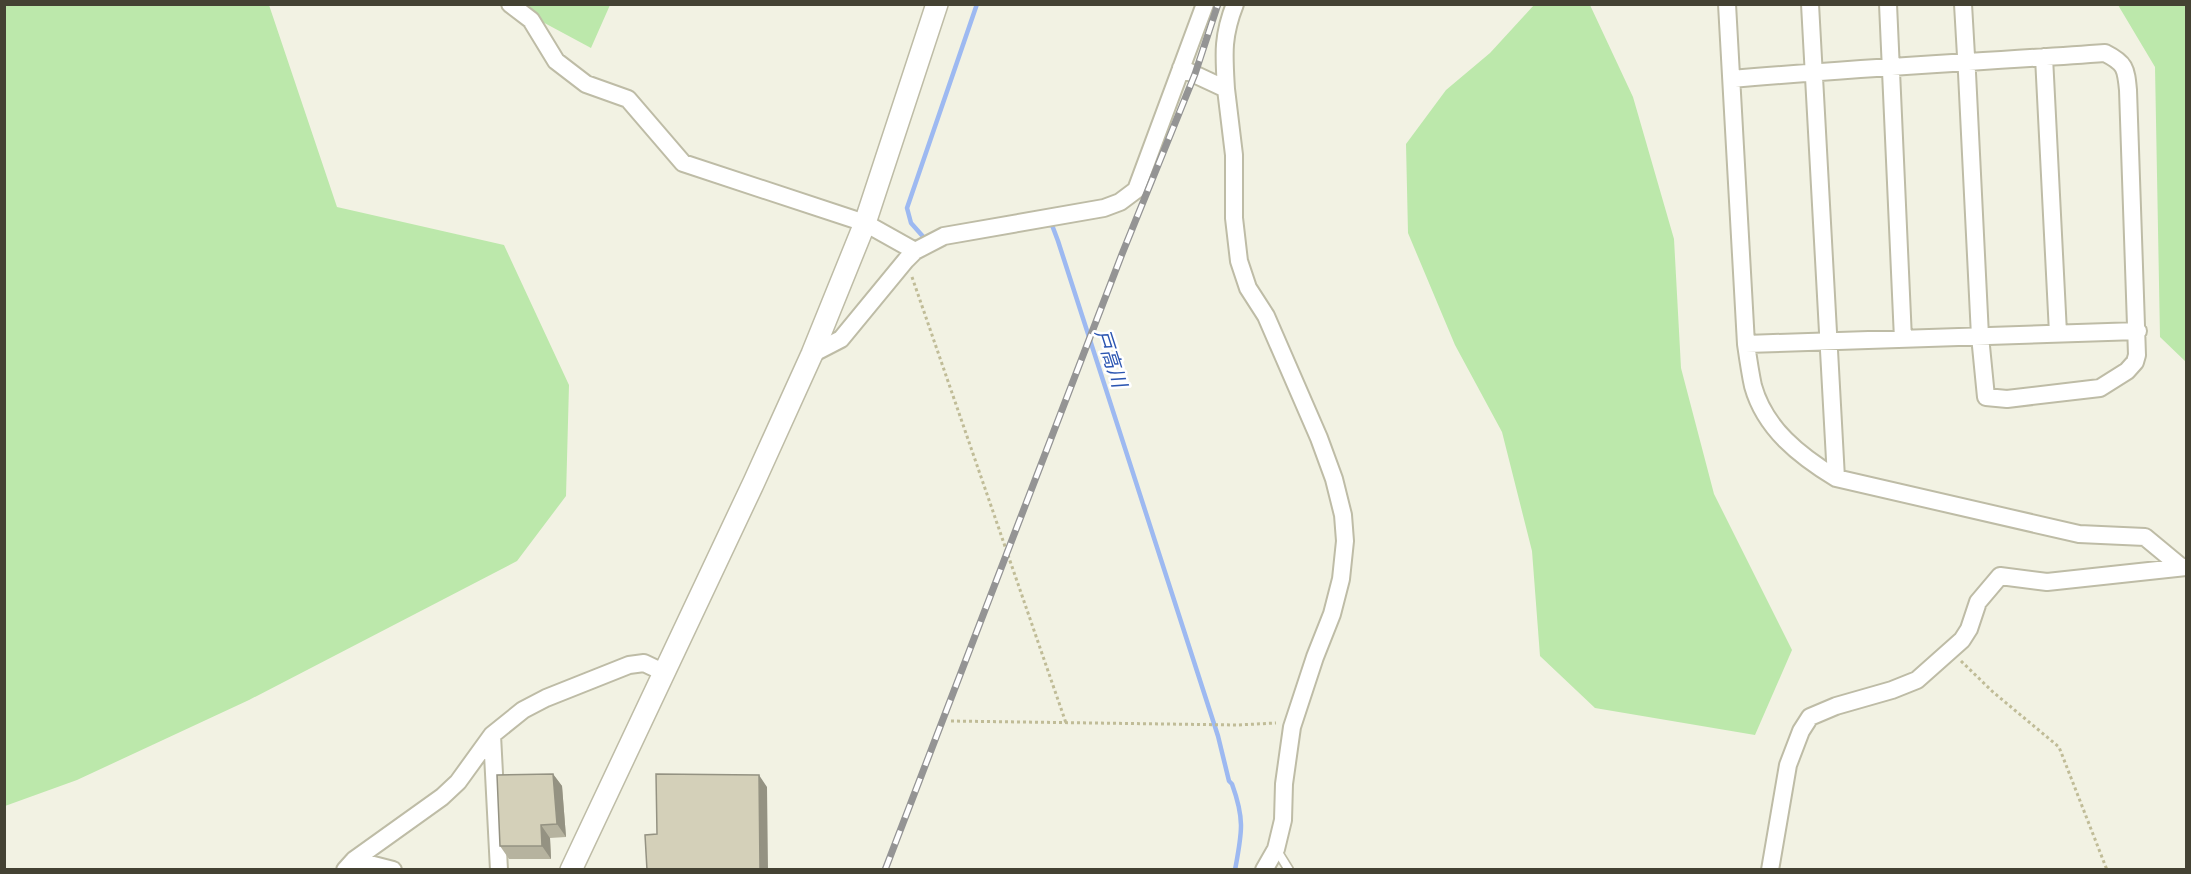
<svg xmlns="http://www.w3.org/2000/svg" width="2191" height="874" font-family="Manrope,'Noto Sans JP',sans-serif">
<rect width="100%" height="100%" fill="#f2f2e3"/>
<path fill="#bce8ab" d="M5,4l264,1 68,202 167,38 65,140 -3,111 -49,65 -268,139 -172,80 -72,26z
M511,5h99l-19,43z
M1534,5h56l43,92 41,142 7,129 33,126 78,156 -37,85 -160,-27 -55,-52 -8,-105 -30,-119 -47,-87 -47,-112 -2,-89 40,-54 44,-37z
M2118,5h68v357l-26,-25 -5,-270z"/>
<g fill="none" stroke-linecap="round" stroke-linejoin="round">
<path stroke="#9db9f1" stroke-width="4.5" d="M1049,225h3l6,16 160,495 11,45 3,3c13,36 10,48 3,86
M927,241l-16,-18 -4,-15 70,-204"/>
<g stroke="#bebca6" stroke-width="11">
<path id="service" d="M1276,849l13,21"/>
</g>
<g stroke="#bebca6" stroke-width="20">
<path id="minor" d="M510,4l21,16 25,41 30,23 42,15 55,64 182,60 50,28
M1727,4l19,340c2,14 4,28 7,42 12,43 47,70 83,92l243,56 66,3 35,29
M1810,4l26,474
M1888,4l15,335
M2044,57l14,276
M1181,68l45,21 8,66v63l5,43 9,27 18,28 53,122 15,41 9,36 2,26 -4,38 -9,35 -17,43 -23,70 -8,57 -1,36 -7,29 -12,21
M1732,79c124,-11 249,-17 373,-26 20,10 21,15 23,37l9,265 -2,7 -8,9 -27,17 -93,11 -21,-2 -6,-61 -13,-263 -4,-69
M1226,89c-2,-34 -4,-52 9,-85
M1746,344l392,-13
M812,354l29,-15 65,-79 9,-9 29,-15 160,-28 16,-6 16,-12 69,-186
M492,735l7,135
M354,860l39,10
M345,870l9,-10 88,-63 16,-15 34,-47 31,-25 23,-12 83,-33 15,-2 19,9
M1770,870l18,-105 13,-34 9,-14 26,-11 56,-16 25,-10 45,-40 7,-11 9,-27 22,-26 47,6 139,-15"/>
</g>
<g stroke="#bebca6" stroke-width="24">
<path id="tertiary" d="M571,870l183,-388 58,-128 53,-131 72,-219"/>
</g>
<path stroke="#c0bc97" stroke-width="3" stroke-dasharray="3 3" stroke-linecap="butt" d="M912,277l154,446
M1961,661l32,31 66,55 48,123
M951,721l286,4 39,-2"/>
<use href="#service" stroke="#fff" stroke-width="8"/>
<use href="#minor" stroke="#fff" stroke-width="16"/>
<use href="#tertiary" stroke="#fff" stroke-width="21"/>
<g stroke="#949494" stroke-width="7">
<path id="rail" d="M885,870l237,-616 73,-180 23,-70"/>
</g>
<use href="#rail" stroke="#fff" stroke-width="4.5" stroke-dasharray="14" stroke-linecap="butt"/>
</g>
<path fill="#b6b39f" d="M553,774l9,12 4,51 -16,1 1,21h-42l-9,-13z"/>
<path fill="#949282" d="M553,774l9,12 4,51 -9,-13z
M759,775l8,12 1,83h-8z
M541,825l9,13 1,21 -9,-13z"/>
<path fill="#d4d0b9" stroke="#949282" stroke-width="1.5" d="M553,774l4,50 -16,1 1,21h-42l-3,-71z
M656,774l103,1 1,95h-113l-2,-35 12,-1z"/>
<g text-anchor="middle" stroke-width="5" stroke-linejoin="round" paint-order="stroke">
<g font-size="20" font-style="italic" fill="#2b55b1" stroke="#fff">
<text transform="translate(1111 358) rotate(72)" y="7">戸高川</text>
</g>
</g>
<rect width="2191" height="874" fill="none" stroke="#444233" stroke-width="12"/>
</svg>
